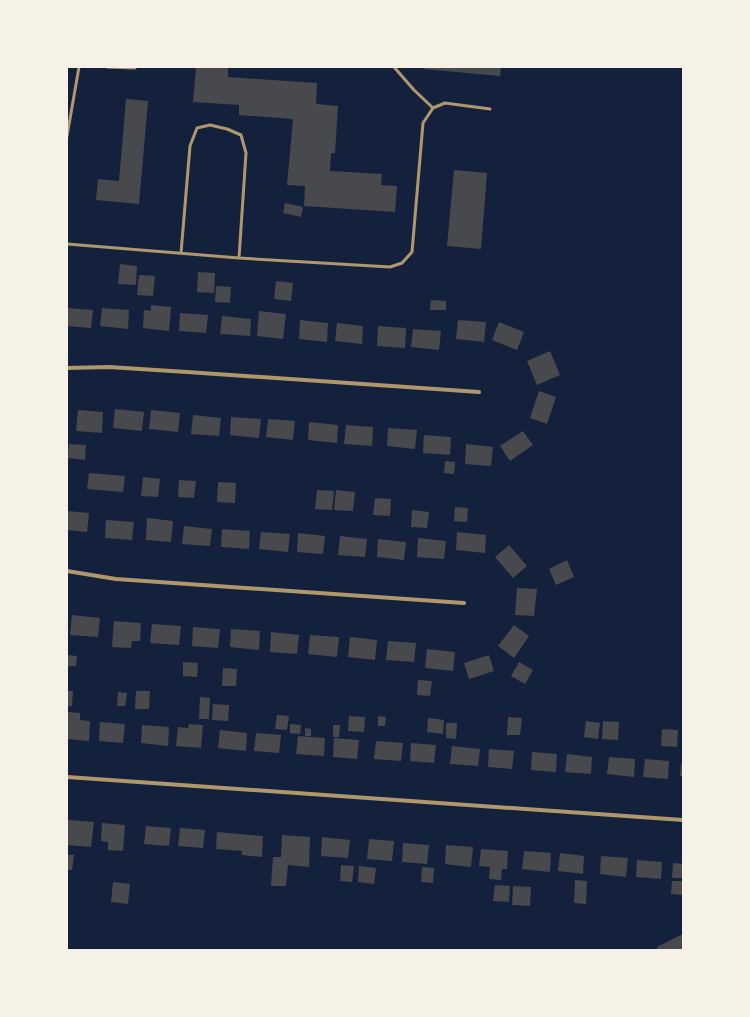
<svg xmlns="http://www.w3.org/2000/svg" width="750" height="1017" font-family="Barlow,sans-serif">
<rect width="100%" height="100%" fill="#14213d"/>
<path fill="#48494c" d="M196,67h32v10l89,6 -1,21 22,2 -3,47h-4l-1,18 52,3 -1,11 16,1 -2,26 -91,-6 1,-20 -18,-1 6,-66 -54,-4v-10l-46,-3z
M424,67h77l-1,9 -76,-7z
M126,99l22,2 -9,103 -43,-4 2,-21 21,2z
M454,170l33,3 -6,76 -34,-3z
M285,203l18,4 -2,10 -18,-4z
M120,264l17,2 -1,19 -18,-1z
M198,272l17,1 -1,20 -17,-1z
M139,275l16,1 -2,20 -16,-1z
M276,281l17,2 -2,18 -17,-2z
M216,286l15,1 -1,16 -15,-1z
M431,300l15,1v9h-16z
M151,305l20,2 -2,24 -26,-3 1,-18 7,1z
M67,308l26,2 -2,18 -24,-2z
M102,308l27,2 -1,19 -28,-3z
M259,311l27,3 -3,25 -26,-3z
M180,313l28,2 -2,18 -27,-2z
M222,316l29,3 -1,17 -30,-2z
M300,320l28,3 -1,19 -28,-3z
M458,320l28,2 -2,20 -28,-3z
M499,322l25,10 -7,18 -25,-10z
M337,323l26,3 -1,18 -27,-3z
M378,326l28,2 -1,20 -28,-2z
M413,329l28,2 -2,19 -28,-3z
M550,351l10,24 -23,10 -10,-24z
M539,391l17,6 -9,27 -17,-6z
M115,409l29,3 -2,19 -29,-3z
M78,410l25,2 -1,21 -26,-2z
M151,410l29,3 -2,19 -29,-3z
M193,415l28,3 -2,18 -28,-2z
M231,417l30,2 -2,19 -29,-3z
M268,419l27,2 -2,19 -27,-3z
M309,422l29,3 -1,18 -29,-3z
M346,425l27,2 -1,19 -28,-2z
M388,428l29,2 -2,19 -28,-3z
M523,431l10,14 -23,16 -10,-15z
M424,435l27,2 -1,18 -27,-2z
M69,444l17,1 -1,15 -17,-2z
M466,444l27,3 -2,19 -26,-2z
M445,461l10,1 -1,12 -10,-1z
M89,473l36,3 -2,16 -36,-3z
M143,477l17,2 -2,18 -17,-1z
M179,480l17,1 -2,17 -16,-1z
M218,482l18,1 -1,20 -18,-1z
M317,490l17,1 -2,19 -17,-1z
M336,490l19,2 -2,19 -19,-1z
M375,498l16,1 -1,17 -17,-1z
M455,507l13,1 -1,14 -13,-1z
M412,510l17,2 -2,16 -16,-1z
M67,511l22,2 -2,19 -20,-2z
M147,518l26,3 -2,21 -25,-2z
M106,520l28,2 -2,18 -27,-2z
M184,526l28,3 -2,17 -28,-2z
M222,529l28,2 -1,18 -28,-2z
M261,532l29,2 -2,18 -29,-3z
M457,532l29,3 -1,18 -29,-3z
M298,533l27,3 -2,18 -26,-2z
M340,536l27,3 -2,18 -27,-2z
M418,538l28,3 -2,18 -27,-2z
M378,539l28,3 -2,18 -27,-3z
M509,545l18,21 -14,12 -18,-21z
M567,560l7,17 -18,8 -7,-16z
M517,588l20,1 -3,27 -19,-1z
M72,615l28,3 -2,19 -28,-2z
M114,621l27,2 -1,18h-8l-1,7 -19,-1z
M152,624l29,2 -2,19 -29,-2z
M514,625l15,11 -15,22 -16,-12z
M193,627l27,2 -2,19 -26,-2z
M231,629l29,2 -1,19 -29,-3z
M271,632l28,3 -2,19 -27,-2z
M310,635l29,2 -2,20 -29,-3z
M350,637l27,3 -2,20 -27,-3z
M388,641l28,2 -2,19 -28,-2z
M427,649l28,3 -2,19 -28,-3z
M67,655l10,1 -1,10h-9z
M489,655l5,16 -25,8 -5,-16z
M183,662l15,1 -1,14 -14,-1z
M519,662l14,8 -8,14 -14,-8z
M223,668l14,1 -1,17h-14z
M418,680l14,1 -2,15 -13,-1z
M67,691h6l-1,15h-5z
M136,691h14l-1,18h-14z
M118,692l9,1 -2,13h-8z
M200,697l10,1 -1,21h-10z
M213,704l16,1 -1,16 -16,-1z
M67,712l13,1v7l10,1 -1,20 -22,-2z
M277,715l12,1 -2,14 -12,-1z
M349,716l16,1 -1,15 -16,-1z
M378,716l8,1 -1,9h-7z
M508,717l14,1 -2,17h-13z
M428,718l16,2 -1,14 -16,-2z
M586,721l14,2 -2,16 -14,-2z
M603,721l16,1 -1,18 -16,-1z
M100,722l25,2 -2,19 -24,-2z
M446,723h11l-1,16 -10,-1z
M189,724l14,1 -2,23 -25,-2 2,-19 10,1z
M290,724l11,1 -1,9 -10,-1z
M142,725l27,2 -1,19 -27,-3z
M333,725h7l-1,12h-6z
M305,728l6,1v7h-6z
M662,729l16,1 -1,17 -16,-1z
M220,730l27,3 -1,18 -28,-3z
M256,733l25,2 -2,18 -25,-2z
M298,736l27,2 -1,18 -28,-2z
M334,738l25,2 -2,19 -24,-2z
M376,741l27,2 -2,18 -27,-2z
M411,743l25,2 -2,18 -24,-2z
M452,746l28,3 -2,17 -28,-2z
M489,749l25,2 -2,18 -24,-2z
M532,752l25,2 -1,18 -25,-2z
M567,754l25,3 -1,17 -26,-2z
M609,757l26,2 -1,18 -27,-3z
M645,759l24,2 -1,18 -25,-2z
M681,764h2v12h-3z
M68,820l26,2 -3,25 -24,-2z
M102,823l23,2 -2,26 -15,-1v-8l-7,-1z
M146,826l25,2 -2,18 -25,-2z
M180,828l25,2 -2,18 -25,-2z
M217,832l46,4 -1,21 -20,-2v-4l-26,-2z
M282,835l28,2 -1,30 -21,-2 -2,21h-15l2,-29h8z
M322,837l28,3 -2,18 -27,-2z
M369,839l25,2 -2,20 -25,-2z
M403,843l26,2 -2,19 -25,-2z
M446,845l27,2 -2,20 -26,-3z
M481,849l27,2 -1,18h-5l-1,11 -12,-1 1,-12 -11,-1z
M524,851l27,2 -1,19 -28,-3z
M560,853l24,3 -1,18 -25,-3z
M67,855h7l-2,15h-5z
M601,856l27,2 -2,19 -26,-3z
M637,860l25,2 -1,17 -25,-2z
M673,863l10,1v14h-11z
M341,865l13,1 -2,16 -12,-1z
M359,866l17,2 -2,16 -16,-2z
M422,867l12,1 -1,15 -12,-1z
M575,880l12,1 -1,23 -12,-1z
M672,881h11v14l-12,-1z
M113,882l17,2 -2,20 -17,-2z
M495,885l15,1 -1,16 -16,-1z
M513,886l18,1 -1,19 -18,-1z
M683,934v16h-25l-1,-3z"/>
<g fill="none" stroke-linecap="round" stroke-linejoin="round">
<path stroke="#b1986c" stroke-width="3" d="M107,67l28,1
M394,67l20,23 19,18
M67,136l12,-69
M67,244l172,14 151,9 12,-4 10,-11 11,-129 10,-15 12,-5 45,6
M181,253l9,-107 7,-18 13,-3 17,4 14,6 5,18 -7,105"/>
<path stroke="#b1986c" stroke-width="4" d="M67,368l42,-1 78,5 292,20
M67,571l49,8 348,24
M67,777l616,43"/>
</g>
<rect width="750" height="1017" fill="none" stroke="#f6f1e7" stroke-width="136"/>
</svg>
